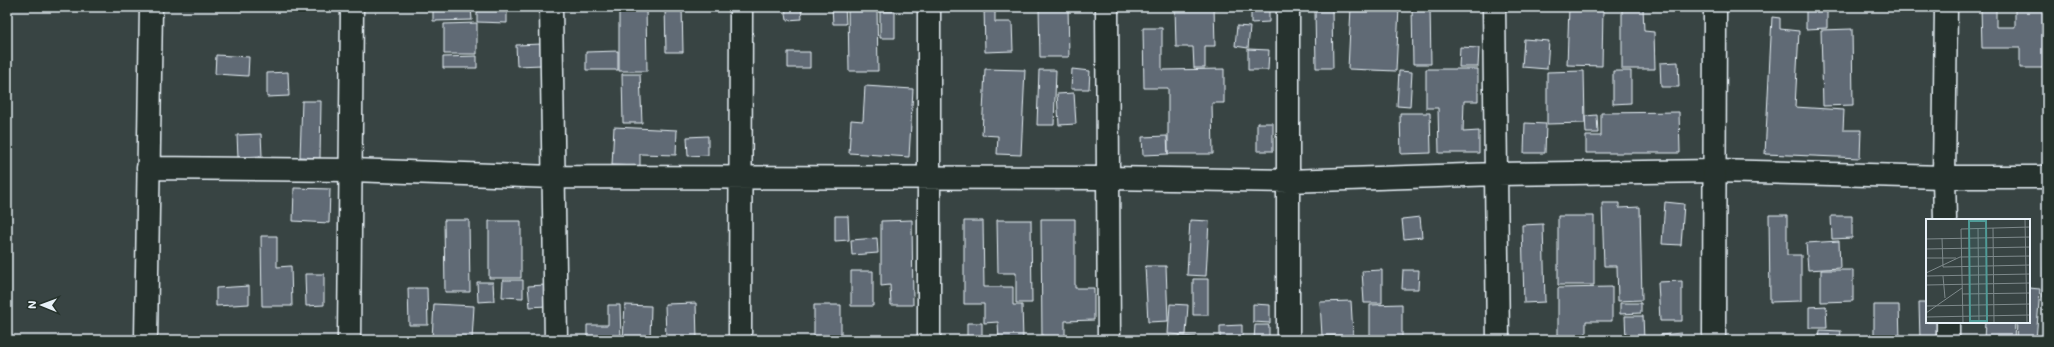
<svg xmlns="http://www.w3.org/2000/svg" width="2054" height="347" font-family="Mali,sans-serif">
<rect width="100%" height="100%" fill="#384443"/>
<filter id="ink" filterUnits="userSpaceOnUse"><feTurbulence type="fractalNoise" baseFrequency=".025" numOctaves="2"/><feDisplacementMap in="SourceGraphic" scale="8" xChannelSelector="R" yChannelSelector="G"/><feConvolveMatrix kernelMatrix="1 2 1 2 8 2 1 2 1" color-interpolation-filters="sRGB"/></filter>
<g filter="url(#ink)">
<path fill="#616b75" stroke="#e8f1f8" d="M433,7h38l1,13 -39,1z
M477,7h30v16l-30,-1z
M619,7h27l1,64h-28z
M665,7h17l1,45h-17z
M785,7h16l1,12 -15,1z
M832,7h13l1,17h-13z
M848,7h29l1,64h-29z
M984,7h11v15h17l1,29 -28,1z
M1039,7h29l1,50h-29z
M1175,7h39l1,39h-10v22h-11l-1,-21h-17z
M1251,7h18v15l-18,1z
M1351,7h48l-3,64 -48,-2z
M1412,7h18l1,57h-18z
M1569,7h34l-1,59 -35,-1z
M1622,7h21l1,24 10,1 1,37h-33z
M1806,7h21v21l-21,1z
M1981,7h15v20h19v-20h32v61h-27v-20h-38z
M1315,10h17l1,58h-17z
M880,11h15v27h-15z
M1772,17l8,1v11l19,2 -4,76 49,3 -1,20h18l-1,28 -95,-4z
M477,23v31h-33v-30z
M1237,26l13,1 -2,21 -13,-2z
M1143,28h19v42l62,-1v34h-12l1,51h-45v-66h-24z
M1852,29l1,76 -30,1 -2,-76z
M1524,39l25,2 -2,28 -25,-2z
M542,44v21l-25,1 -1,-21z
M1460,47l19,1 -1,19h-19z
M1248,49l21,1 -1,20h-20z
M618,51v19h-32v-18z
M788,52h22v16h-22z
M216,55l33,2 -1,19 -33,-2z
M477,56v12h-34v-11z
M1678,62l1,25h-18l-1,-24z
M985,69l40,1 -4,85 -24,-1 1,-18 -16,-1z
M1072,69l18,2 -1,18h-18z
M1426,69h52v32h-14l-1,31 16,-1v22h-40l-1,-45h-12z
M1039,70h17l-2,55h-17z
M1399,71l13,1 -2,35 -13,-1z
M1584,71l1,52 -38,1v-52z
M1613,71h18v32l-18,1z
M288,72l1,24 -22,1v-24z
M622,74h18l2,49h-19z
M865,86l48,3 -4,68 -60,-4 2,-33 12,1z
M1074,93l2,31 -17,1 -2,-31z
M302,101h19l-1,57 -20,-1z
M1679,112l1,41h-94v-17h15v-23z
M1400,113h30l1,40 -30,1z
M1597,115l1,18h-12l-1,-17z
M1257,123h16v28h-16z
M1525,123l21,1 -1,29h-21z
M614,127l63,3 -1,25 -36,-1v12l-28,-1z
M261,134l1,22 -24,1 -1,-22z
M708,136v19l-20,1 -1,-19z
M1167,136l1,18 -25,1 -1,-18z
M294,188l36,1 -1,34 -36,-2z
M1665,202l19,2 -3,41 -19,-1z
M1602,203h17v5l21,-1 2,93 -24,1 -1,-35h-13z
M1769,215h18v40h14v46l-31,1z
M835,216h13l1,24 -14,1z
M1558,216h36v69h-36z
M1831,216h21v22l-20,1z
M1420,217l2,20 -18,2 -2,-20z
M1041,219h34v69h19v32l-29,1v19h-23z
M444,220h25l1,72h-25z
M912,220l1,85h-22l-1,-20 -9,1v-65z
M997,220h34l1,83h-16v-30h-18z
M1190,220l19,1 -3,55 -19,-1z
M489,221h32v57h-32z
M964,221h19l1,66h29v18h9l1,35h-24l-1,-18 -14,1v-19h-20z
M1543,224l2,78 -21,1 -2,-78z
M261,236h16v31l14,-1 1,40h-30z
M877,238l1,15 -26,2 -1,-15z
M1839,241l1,27 -32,2 -2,-27z
M2045,244h2v54l-4,-1z
M1145,266h21l2,55 -20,1z
M1382,270v33h-18l-2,-32z
M1403,270h16l-1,19h-16z
M1821,270h32v31l-32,1z
M851,271h22v35h-22z
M305,274h19v31l-18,1z
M1193,279h15v36h-15z
M503,280h20v18l-21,-1z
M1682,281v40h-22l-2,-39z
M477,282h16l1,19 -16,1z
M545,285l1,21 -16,1 -2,-21z
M249,286v18l-33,2v-18z
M1612,287v34h-26v19h-28v-52z
M408,288h19l1,37h-19z
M2029,288l11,1 -4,51h-20l1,-18h12z
M1351,301l2,34 -31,1 -2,-34z
M696,303l1,37h-31l-1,-36z
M1620,303h21v10l-21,1z
M1919,303h8v19h14v18h-21z
M434,304l40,2 -2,34 -40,-2z
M1170,304l18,1 -2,30 -18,-1z
M1253,304l17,1v18l-17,-1z
M1402,304v36h-32v-35z
M608,305h12l1,35h-34v-15h21z
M625,305l26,1 -1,34h-27z
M814,305h27v35h-27z
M1874,305h25l1,35h-26z
M1826,306l1,22h-18v-21z
M1625,316h18l1,24h-18z
M1985,322h30l-1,18h-30z
M967,323h15v17h-15z
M1242,325v15h-22v-14z
M1255,325h14v15h-15z
M1820,330l21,1 -1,9h-21z
M1681,333l1,7h-22v-5z
M1179,336l17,1v3h-17z"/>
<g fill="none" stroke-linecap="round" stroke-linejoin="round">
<g stroke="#e8f1f8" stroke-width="25">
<path id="minor" d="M551,7l5,333
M1107,7l2,333
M1494,7l4,333
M148,168l203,2 203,7 554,1 180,3 209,-7 218,-3 229,6h103
M1945,220l-1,-43 2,-170
M1948,322v18
M146,340l5,-333
M740,340l1,-333
M929,340v-333
M1288,340v-333"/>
</g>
<g stroke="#e8f1f8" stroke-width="25">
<path id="tertiary" d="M349,340l3,-333
M1714,340l1,-333"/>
</g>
<use href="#minor" stroke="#26332d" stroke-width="22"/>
<use href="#tertiary" stroke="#26332d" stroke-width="22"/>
</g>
</g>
<g transform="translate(1926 219)">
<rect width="104" height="104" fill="#384443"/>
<path fill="none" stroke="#7e898b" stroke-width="1" d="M99,0l2,104M52,9l1,95M67,9l1,95M16,19l1,29 87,-2M0,20l104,-2M0,30l104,-2M0,39h30M0,54l34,-16 70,-1M0,57l104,-2M17,57l2,22M0,66l104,-2M36,75l68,-1M0,87l104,-2M0,94l36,-25M0,98l104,-2M37,104l-2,-94 69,-2"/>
<path fill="#509b97" fill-opacity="0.15" stroke="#509b97" stroke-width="2" d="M43,2h17l1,100h-17z"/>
<rect width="104" height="104" fill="none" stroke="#e8f1f8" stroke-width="2"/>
</g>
<rect width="2054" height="347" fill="none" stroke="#26332d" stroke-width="24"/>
<rect x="12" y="12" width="2030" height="323" fill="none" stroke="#e8f1f8" stroke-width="1.5" filter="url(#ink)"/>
<g transform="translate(42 305) rotate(271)" stroke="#26332d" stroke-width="3" paint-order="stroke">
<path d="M0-3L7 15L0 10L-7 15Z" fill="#e8f1f8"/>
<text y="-6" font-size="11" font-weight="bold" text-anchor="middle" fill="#e8f1f8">N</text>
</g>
</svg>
